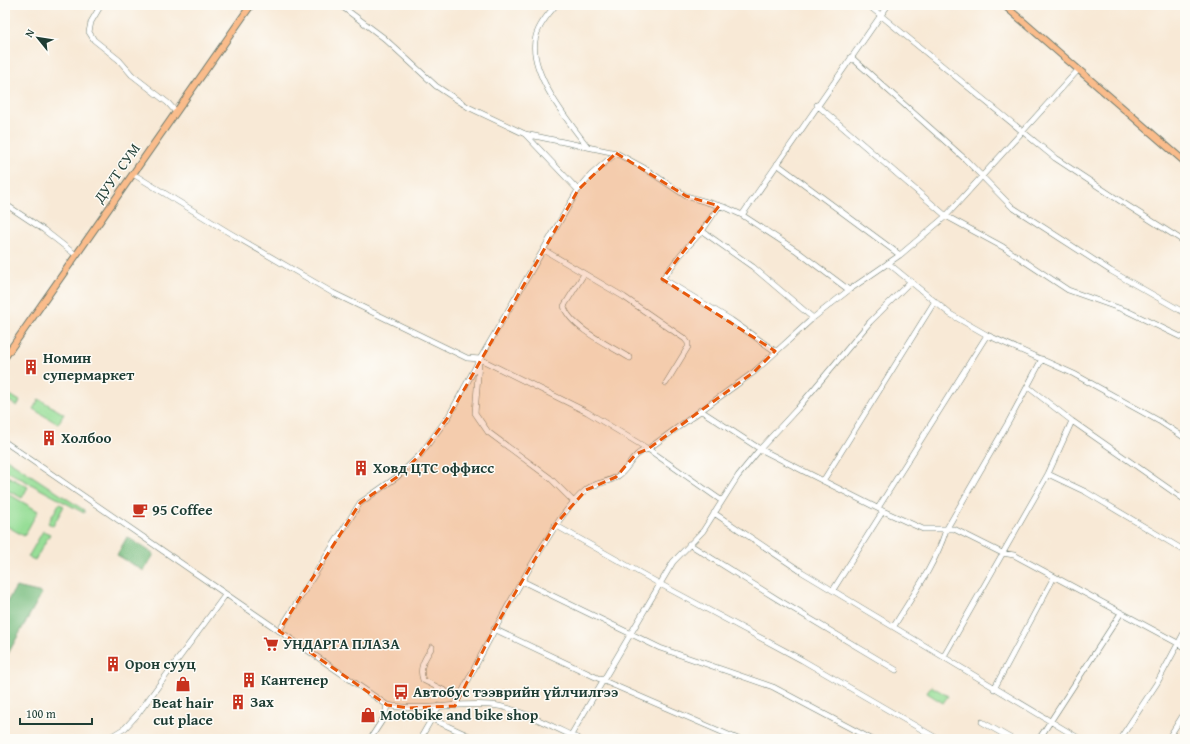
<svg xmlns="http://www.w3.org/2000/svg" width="1190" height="744" font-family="'Gentium Book Plus',serif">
<rect width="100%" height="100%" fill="#fdfcf7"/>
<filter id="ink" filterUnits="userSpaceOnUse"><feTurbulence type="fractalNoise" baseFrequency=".025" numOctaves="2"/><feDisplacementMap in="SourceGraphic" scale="8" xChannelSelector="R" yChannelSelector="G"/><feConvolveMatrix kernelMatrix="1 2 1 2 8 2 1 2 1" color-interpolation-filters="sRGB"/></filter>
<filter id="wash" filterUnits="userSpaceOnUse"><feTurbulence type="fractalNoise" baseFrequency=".012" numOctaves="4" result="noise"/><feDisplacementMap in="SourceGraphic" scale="16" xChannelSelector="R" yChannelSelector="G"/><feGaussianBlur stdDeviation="0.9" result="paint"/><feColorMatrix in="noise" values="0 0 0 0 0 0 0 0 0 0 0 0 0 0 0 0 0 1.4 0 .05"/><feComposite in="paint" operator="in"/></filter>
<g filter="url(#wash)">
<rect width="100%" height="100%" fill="#f8e9d6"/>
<path fill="#97de97" stroke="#5b8e66" d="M5,392l15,9 -3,5 -12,-7z
M39,399l25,15 -6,10 -25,-15z
M5,458l79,52v3l-79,-43z
M7,476l21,11 -6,11 -17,-9v-9z
M5,492l33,19 -14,25 -19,-11z
M59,504l5,2 -11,20 -5,-3z
M43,531l7,3 -15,26 -7,-3z
M931,686l17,10 -5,7 -16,-10z"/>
<path fill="#79bd80" stroke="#4c7d5a" d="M127,537l27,17 -10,17 -27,-16z
M16,587l26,6 -37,66v-54z"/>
</g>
<g filter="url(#ink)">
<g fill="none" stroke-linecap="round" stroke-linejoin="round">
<g stroke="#6b796d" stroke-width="6">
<path id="minor" d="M101,5l-10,17 -2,10 5,8 25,20 13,15 36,28 8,9
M340,5l44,33 52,48 32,21 57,27 91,19 28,15 42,28 41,12 15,7 55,36 52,39
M556,5c-8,9 -17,20 -20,31 -10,34 32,85 51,110
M868,5l187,153 59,39 71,45
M851,57l114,102 47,48 99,64 74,42
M817,105l129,111 57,31 65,43 59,21 58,28
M525,134l53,56
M777,164l123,91
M133,174l95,58 105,61 134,65 13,1 107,53 61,37 74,52
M5,204l39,26 32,25
M719,206l-17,25 51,36 60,51
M742,215l146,-210
M702,231l-21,23 -18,24 2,2 66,40 44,31
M544,250l80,47 61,42 3,4v4l-22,36
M888,263l62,51 37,21 87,39 85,47 26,17
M584,274l-20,32c5,21 48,41 66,52
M479,363l-4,50 13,19 62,46 24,24
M1028,387l44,34 113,79
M700,410l60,39 123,62 40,18h31l48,24 12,2 171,92
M5,442l382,263c35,7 69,-3 104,0 26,2 64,23 88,34
M1048,474l38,18 99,59
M823,481l112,-180
M878,508l109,-173
M714,513l88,59 278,167
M555,525l105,59 142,76 136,79
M689,544l88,55 119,71
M522,581l138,67 113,39 98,52
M833,590l50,-79
M894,626c19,-31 41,-61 52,-96l63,-109 33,-62
M494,629l110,52 134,58
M279,631l81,-128 37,-26 23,-22 29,-39 31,-57 98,-169 13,-15 25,-22
M432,647c-6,10 -14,20 -9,33l36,18
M944,656l104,-182 24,-53
M994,689l60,-112
M455,706c24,-48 49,-95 77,-142 16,-26 31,-55 55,-75 10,-7 21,-6 31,-13 12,-8 14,-23 30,-27l106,-77 59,-54 36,-28 51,-35 46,-39 133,-147
M432,719l44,20
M982,722l30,17
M571,735l102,-173 30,-31 35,-55 22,-27 37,-40 73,-87 41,-41
M107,739l18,-11 12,-13 89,-121
M370,739l15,-23 2,-11
M420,739l19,-33
M1039,739l82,-126
M1120,739l37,-56 28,-52
M1168,739l17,-27"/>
</g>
<g stroke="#6b796d" stroke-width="8">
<path id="major" d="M1004,5l181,157
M5,357l246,-352"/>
</g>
<use href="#minor" stroke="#fff" stroke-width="5"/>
<use href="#major" stroke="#fabc8b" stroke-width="6"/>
</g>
</g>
<path fill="#e8590c" fill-opacity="0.2" stroke="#e8590c" stroke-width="3" stroke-dasharray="8 5" stroke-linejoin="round" d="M616,153l70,43 33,10 -57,73 113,72 -21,21 -106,77 -12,5 -20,23 -30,13 -31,35 -61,104 -39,77 -46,2 -22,-3 -108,-74 81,-128 37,-26 23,-22 29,-39 129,-226z"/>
<defs>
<g id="building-bare" transform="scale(1.2)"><path d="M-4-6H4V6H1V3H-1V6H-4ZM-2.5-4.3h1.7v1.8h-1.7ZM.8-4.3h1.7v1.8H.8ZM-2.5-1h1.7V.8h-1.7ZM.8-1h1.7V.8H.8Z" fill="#c8321e" stroke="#fdfcf7" stroke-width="2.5" paint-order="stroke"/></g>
<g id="cafe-bare" transform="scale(1.2)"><path d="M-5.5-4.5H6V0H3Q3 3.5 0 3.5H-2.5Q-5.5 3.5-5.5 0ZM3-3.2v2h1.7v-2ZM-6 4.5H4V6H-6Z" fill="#c8321e" stroke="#fdfcf7" stroke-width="2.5" paint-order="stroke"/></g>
<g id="supermarket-bare" transform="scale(1.2)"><path d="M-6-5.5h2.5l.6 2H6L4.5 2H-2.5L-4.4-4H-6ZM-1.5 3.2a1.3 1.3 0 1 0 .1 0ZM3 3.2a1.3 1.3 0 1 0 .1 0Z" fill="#c8321e" stroke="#fdfcf7" stroke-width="2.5" paint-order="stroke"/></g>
<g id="shop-bare" transform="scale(1.2)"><path d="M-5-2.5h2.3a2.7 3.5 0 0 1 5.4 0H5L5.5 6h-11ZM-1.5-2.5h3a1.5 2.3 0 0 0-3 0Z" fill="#c8321e" stroke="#fdfcf7" stroke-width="2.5" paint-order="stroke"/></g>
<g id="bus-bare" transform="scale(1.2)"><path d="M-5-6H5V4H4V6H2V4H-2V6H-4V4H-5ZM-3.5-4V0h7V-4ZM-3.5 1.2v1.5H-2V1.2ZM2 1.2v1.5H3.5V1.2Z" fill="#c8321e" stroke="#fdfcf7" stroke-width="2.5" paint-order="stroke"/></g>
</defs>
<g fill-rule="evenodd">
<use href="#building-bare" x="31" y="367"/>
<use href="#building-bare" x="49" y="438"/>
<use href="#building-bare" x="361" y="468"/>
<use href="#cafe-bare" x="140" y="510"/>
<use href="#supermarket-bare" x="271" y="644"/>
<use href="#building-bare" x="113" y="664"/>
<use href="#building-bare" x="249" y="680"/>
<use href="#shop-bare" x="183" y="684"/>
<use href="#bus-bare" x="401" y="692"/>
<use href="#building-bare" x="238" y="702"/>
<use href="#shop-bare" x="368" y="715"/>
</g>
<g text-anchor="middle" stroke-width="3" stroke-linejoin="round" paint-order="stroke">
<g font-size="15" fill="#1f3d34" stroke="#fdfcf7">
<text transform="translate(117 173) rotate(-55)" y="5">ДУУТ СУМ</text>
</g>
<g font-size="15" font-weight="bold" fill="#1f3d34" stroke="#fdfcf7" text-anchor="start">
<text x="43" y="363">Номин<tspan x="43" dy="17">супермаркет</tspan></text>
<text x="61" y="443">Холбоо</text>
<text x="373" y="473">Ховд ЦТС оффисс</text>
<text x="152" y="515">95 Coffee</text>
<text x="283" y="649">УНДАРГА ПЛАЗА</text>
<text x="125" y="669">Орон сууц</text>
<text x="261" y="685">Кантенер</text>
<text x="413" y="697">Автобус тээврийн үйлчилгээ</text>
<text x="250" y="707">Зах</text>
<text x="183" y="708" text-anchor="middle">Beat hair<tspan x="183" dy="17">cut place</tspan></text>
<text x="380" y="720">Motobike and bike shop</text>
</g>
</g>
<rect width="1190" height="744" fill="none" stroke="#fdfcf7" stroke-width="20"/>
<g transform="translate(38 38) rotate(300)" stroke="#fdfcf7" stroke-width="3" paint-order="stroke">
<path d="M0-3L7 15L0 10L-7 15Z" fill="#1f3d34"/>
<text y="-6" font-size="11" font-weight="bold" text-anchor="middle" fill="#1f3d34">N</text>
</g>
<path d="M20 718v6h72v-6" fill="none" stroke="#1f3d34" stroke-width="2"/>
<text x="26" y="718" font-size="12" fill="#1f3d34" stroke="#fdfcf7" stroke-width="3" paint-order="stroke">100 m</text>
</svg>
